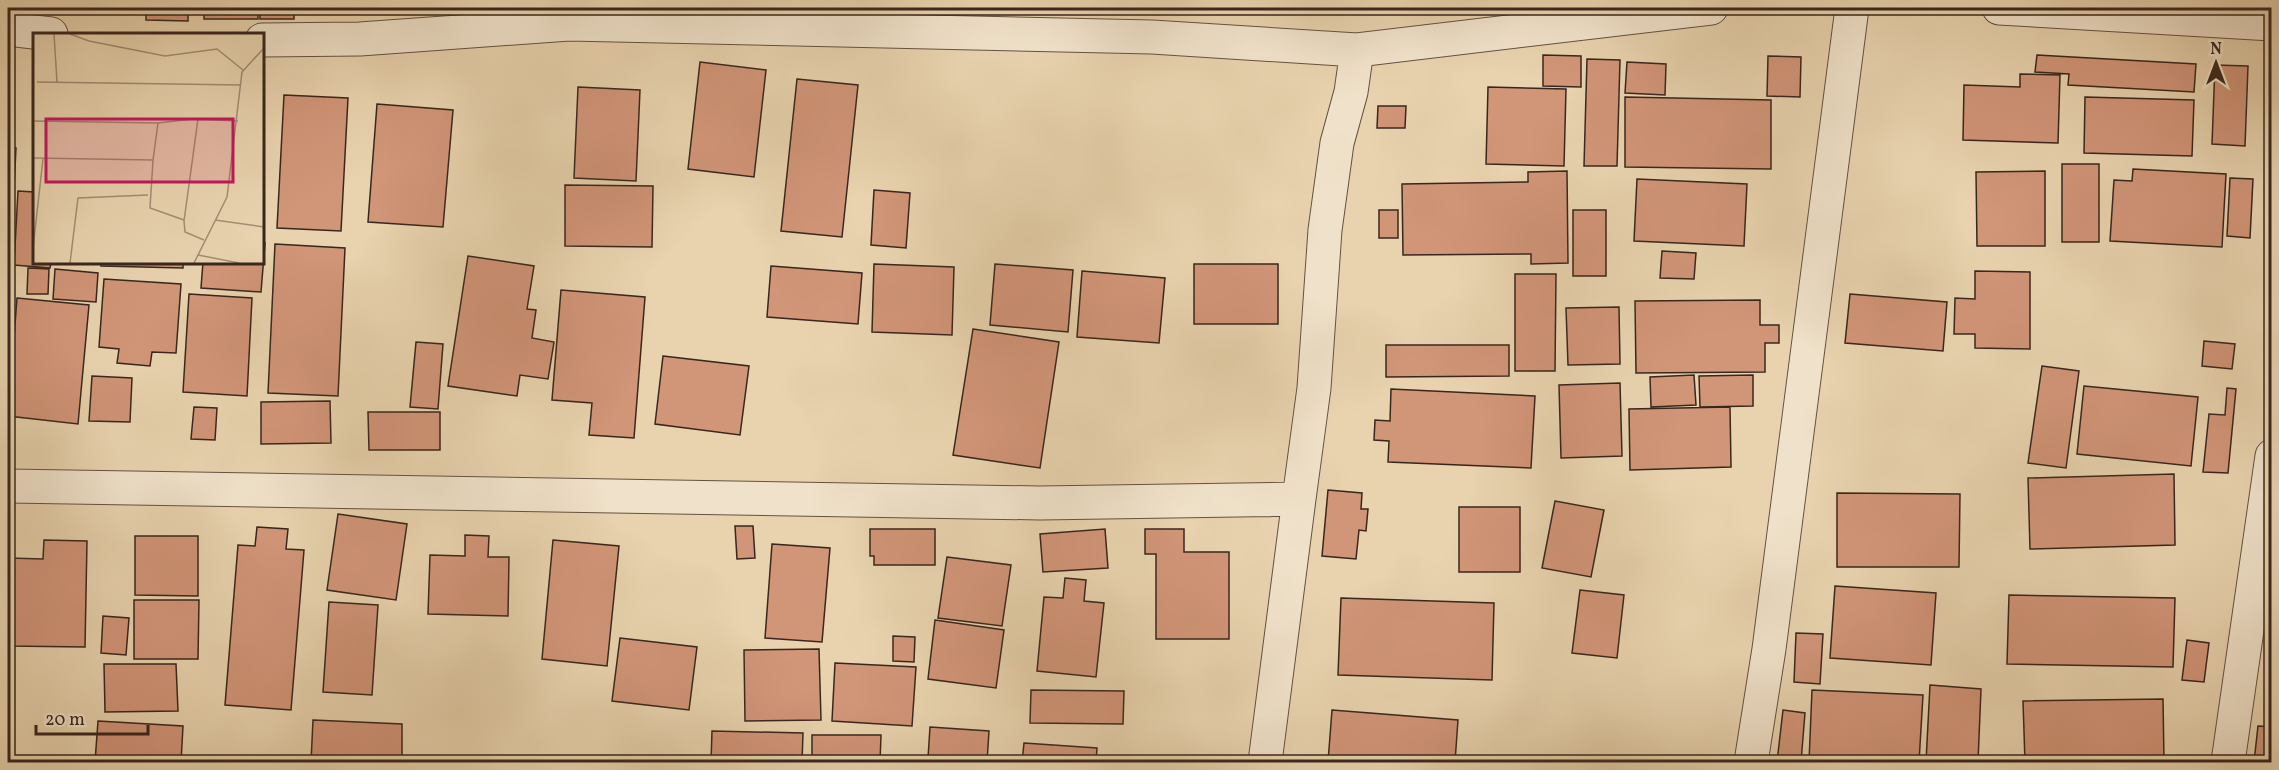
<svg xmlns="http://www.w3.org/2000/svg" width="2279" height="770" font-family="Vollkorn,serif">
<rect width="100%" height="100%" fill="#e8d3ae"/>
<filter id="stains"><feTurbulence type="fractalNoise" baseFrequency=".00333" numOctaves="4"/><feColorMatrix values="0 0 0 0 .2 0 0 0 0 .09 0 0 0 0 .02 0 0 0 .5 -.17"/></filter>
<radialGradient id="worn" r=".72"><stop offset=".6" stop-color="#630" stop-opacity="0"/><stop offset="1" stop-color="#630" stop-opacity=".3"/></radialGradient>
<path fill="#d19578" stroke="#38271d" stroke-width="1.5" d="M146,8h42v13l-42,-1z
M204,8h54v11h-54z
M260,8h34v11h-34z
M1543,55l38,1v31l-38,-1z
M2037,55l159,9 -2,28 -126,-7 1,-11 -34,-2z
M1768,56l33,1 -1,40 -33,-1z
M1587,59l33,1 -3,106h-33z
M700,62l66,8 -12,107 -66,-8z
M1627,62l39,2 -1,31 -40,-2z
M2215,65l33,1 -3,80 -33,-2z
M2020,74l40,1 -2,68 -95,-3 1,-55 56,2z
M797,79l61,6 -16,152 -61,-6z
M578,87l62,3 -4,91 -62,-3z
M1488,87l78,2 -2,77 -78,-2z
M284,95l64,3 -7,133 -64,-3z
M1625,97l146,3v69l-146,-2z
M2085,97l109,3 -2,56 -108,-3z
M377,104l76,6 -10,117 -75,-5z
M1378,106h28l-1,22h-28z
M8,148h8l-4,80h-4z
M2062,164h37v78h-37z
M2133,169l93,5 -4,73 -112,-6 4,-61 18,1z
M1567,171l1,92 -37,1v-10l-128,1 -1,-71 126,-2v-10z
M2045,171v75h-68l-1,-74z
M2230,178l23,1 -3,59 -23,-2z
M1637,179l110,5 -3,62 -110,-5z
M565,185l88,1 -1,61 -87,-1z
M874,190l36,3 -4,55 -35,-3z
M18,191l16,1v70h17l-1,6 -36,-3z
M1379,210h19v28h-19z
M1573,210h33v66h-33z
M262,243h3l-4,49 -60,-4 2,-26h59z
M275,244l70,4 -7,148 -70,-3z
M1662,251l34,2 -2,26 -34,-1z
M468,256l66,10 -7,43 9,1 -4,28 22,4 -6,37 -28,-4 -3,21 -69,-10z
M101,262h82v6l-82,-2z
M874,264l80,3 -2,68 -80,-3z
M995,264l78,6 -5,62 -78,-7z
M1194,264h84v60h-84z
M771,266l91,7 -4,51 -91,-7z
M28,268l21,1 -1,25h-21z
M55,269l43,4 -2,29 -43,-3z
M1082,271l83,7 -6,65 -82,-6z
M1975,271l55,1v77l-55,-1v-14h-21l1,-36 20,1z
M1515,274h41l-1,97h-40z
M104,279l77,5 -5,69 -24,-1 -2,14 -33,-3 2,-14 -20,-2z
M561,290l84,7 -11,141 -45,-3 3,-32 -40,-3z
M189,294l63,4 -5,98 -64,-4z
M1850,294l97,8 -4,49 -98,-8z
M17,298l72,7 -11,119 -70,-8z
M1760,300v25h19v18h-14v29l-129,1 -1,-72z
M1619,307l1,57 -52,1 -2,-57z
M973,329l86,13 -19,126 -87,-13z
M2204,341l31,3 -3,25 -30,-3z
M416,342l27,2 -5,65 -28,-2z
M1386,345h123v31l-123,1z
M663,356l86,10 -9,69 -85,-11z
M2042,366l37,5 -13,97 -38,-5z
M1694,375l2,30 -45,2 -1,-30z
M1753,375v31l-53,1 -1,-31z
M92,376l40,2 -2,44 -41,-1z
M1620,383l2,73 -61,2 -2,-73z
M2084,386l114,11 -7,69 -114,-12z
M2227,388l9,1 -8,84 -25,-1 6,-58 16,1z
M1391,389l144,7 -4,72 -143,-6 1,-21 -15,-1 1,-20 15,1z
M330,401l1,42 -70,1v-42z
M194,407l23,1 -2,32 -24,-1z
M1730,407l1,60 -101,3 -1,-61z
M368,412h72v38h-71z
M2174,474l1,71 -145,4 -2,-71z
M1328,490l34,3 -1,16h7l-2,22 -7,-1 -3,29 -34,-3z
M1837,493l123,1 -1,73h-122z
M1555,501l49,9 -13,67 -49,-9z
M1459,507h61v65h-61z
M338,514l69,10 -11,76 -69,-10z
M735,526h18l2,32 -18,1z
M257,527l31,2 -2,20 18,1 -13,160 -66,-5 13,-160 17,1z
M870,529h65v36h-61v-9h-4z
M1105,529l3,39 -65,4 -3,-38z
M1145,529h39v23h45v87h-73v-85h-11z
M465,535l24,1 -1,21h21l-1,59 -80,-2 2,-59 35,1z
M135,536h63v60l-63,-1z
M44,540l43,1 -2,106 -77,-1 1,-88 34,1z
M553,540l66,6 -12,120 -65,-7z
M772,544l58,4 -8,94 -57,-4z
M947,557l64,8 -9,61 -64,-8z
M1065,578l21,2 -2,21 20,2 -8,74 -59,-6 7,-74 19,1z
M1835,586l101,7 -5,72 -101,-7z
M1580,590l44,5 -7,63 -45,-5z
M2009,595l166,3 -2,69 -166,-3z
M1341,598l153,5 -2,77 -154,-5z
M134,600h65l-1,59h-64z
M329,602l49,3 -6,90 -49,-3z
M103,616l26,2 -3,37 -25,-2z
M935,620l69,10 -8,58 -68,-9z
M1796,633l27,1 -3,50 -26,-2z
M893,636l22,1 -1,25 -21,-1z
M620,638l77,9 -8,63 -77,-9z
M2187,640l22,3 -5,39 -22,-2z
M819,649l2,71 -76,1 -1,-71z
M835,663l81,4 -4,59 -80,-5z
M104,664h72l2,47 -73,1z
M1930,685l51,4 -3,73h-52z
M1031,690l93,1 -1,33 -93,-1z
M1812,690l111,5 -4,67h-110z
M2163,699l1,63h-139l-2,-61z
M1332,710l126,10 -3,42h-127z
M1783,710l22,3 -4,49h-24z
M313,720l89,4v38h-91z
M98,721l85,5 -2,36h-86z
M2258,726l14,1v35h-18z
M930,727l59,4 -2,31 -59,-4z
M712,731l91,2 -1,29h-91z
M812,735h69l-1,27h-68z
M1024,743l73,5 -1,14h-74z
M209,757l66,5h-66z
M1125,758l62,4h-62z
M2174,758h25v4h-24z"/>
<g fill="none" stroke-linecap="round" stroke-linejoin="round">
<g stroke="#645241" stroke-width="35">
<path id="street" d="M1999,8l273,16
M8,29l43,5
M262,40l98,-1 209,-15 583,13 205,13
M8,486l1032,17 259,-4 15,-111 11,-158 12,-87 14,-51 6,-42 354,-42
M1265,762l34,-263
M1751,762l18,-113 83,-641
M2228,762l44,-306"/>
</g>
<use href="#street" stroke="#f0e2ca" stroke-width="33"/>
</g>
<g transform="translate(33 33)">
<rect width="231" height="231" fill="#e8d3ae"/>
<path fill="none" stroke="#a28e74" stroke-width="1.5" d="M21,1l3,48M37,1l19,7 76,15 52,-7 26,21M4,49l204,3M165,86l-14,102 1,11 19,8M0,88l125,2M0,125l120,2 5,-37 35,-4 45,2M120,127l-3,48 34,12M182,187l49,7M0,215l10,-89M165,222l41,8M37,230l8,-65 70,-3M161,230l33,-66 15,-125 22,-24"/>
<path fill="#c2185b" fill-opacity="0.15" stroke="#c2185b" stroke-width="3" d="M13,86h187v63h-187z"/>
<rect width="231" height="231" fill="none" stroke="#38271d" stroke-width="3"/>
</g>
<rect width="2279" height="770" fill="none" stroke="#e8d3ae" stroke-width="30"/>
<rect x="9" y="9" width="2261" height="752" fill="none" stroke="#38271d" stroke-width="3"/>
<rect x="15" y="15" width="2249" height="740" fill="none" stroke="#38271d" stroke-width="1.5"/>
<g transform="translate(2216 63)" stroke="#f0e2ca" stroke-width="4.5" paint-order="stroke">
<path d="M0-4.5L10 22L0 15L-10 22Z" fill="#38271d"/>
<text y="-9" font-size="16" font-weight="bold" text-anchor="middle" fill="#38271d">N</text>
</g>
<path d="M36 725v9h112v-9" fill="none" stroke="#38271d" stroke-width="3"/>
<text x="45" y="725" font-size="18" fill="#38271d" stroke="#f0e2ca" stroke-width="4.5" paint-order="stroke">20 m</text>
<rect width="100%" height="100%" filter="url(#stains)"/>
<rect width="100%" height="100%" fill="url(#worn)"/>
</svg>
